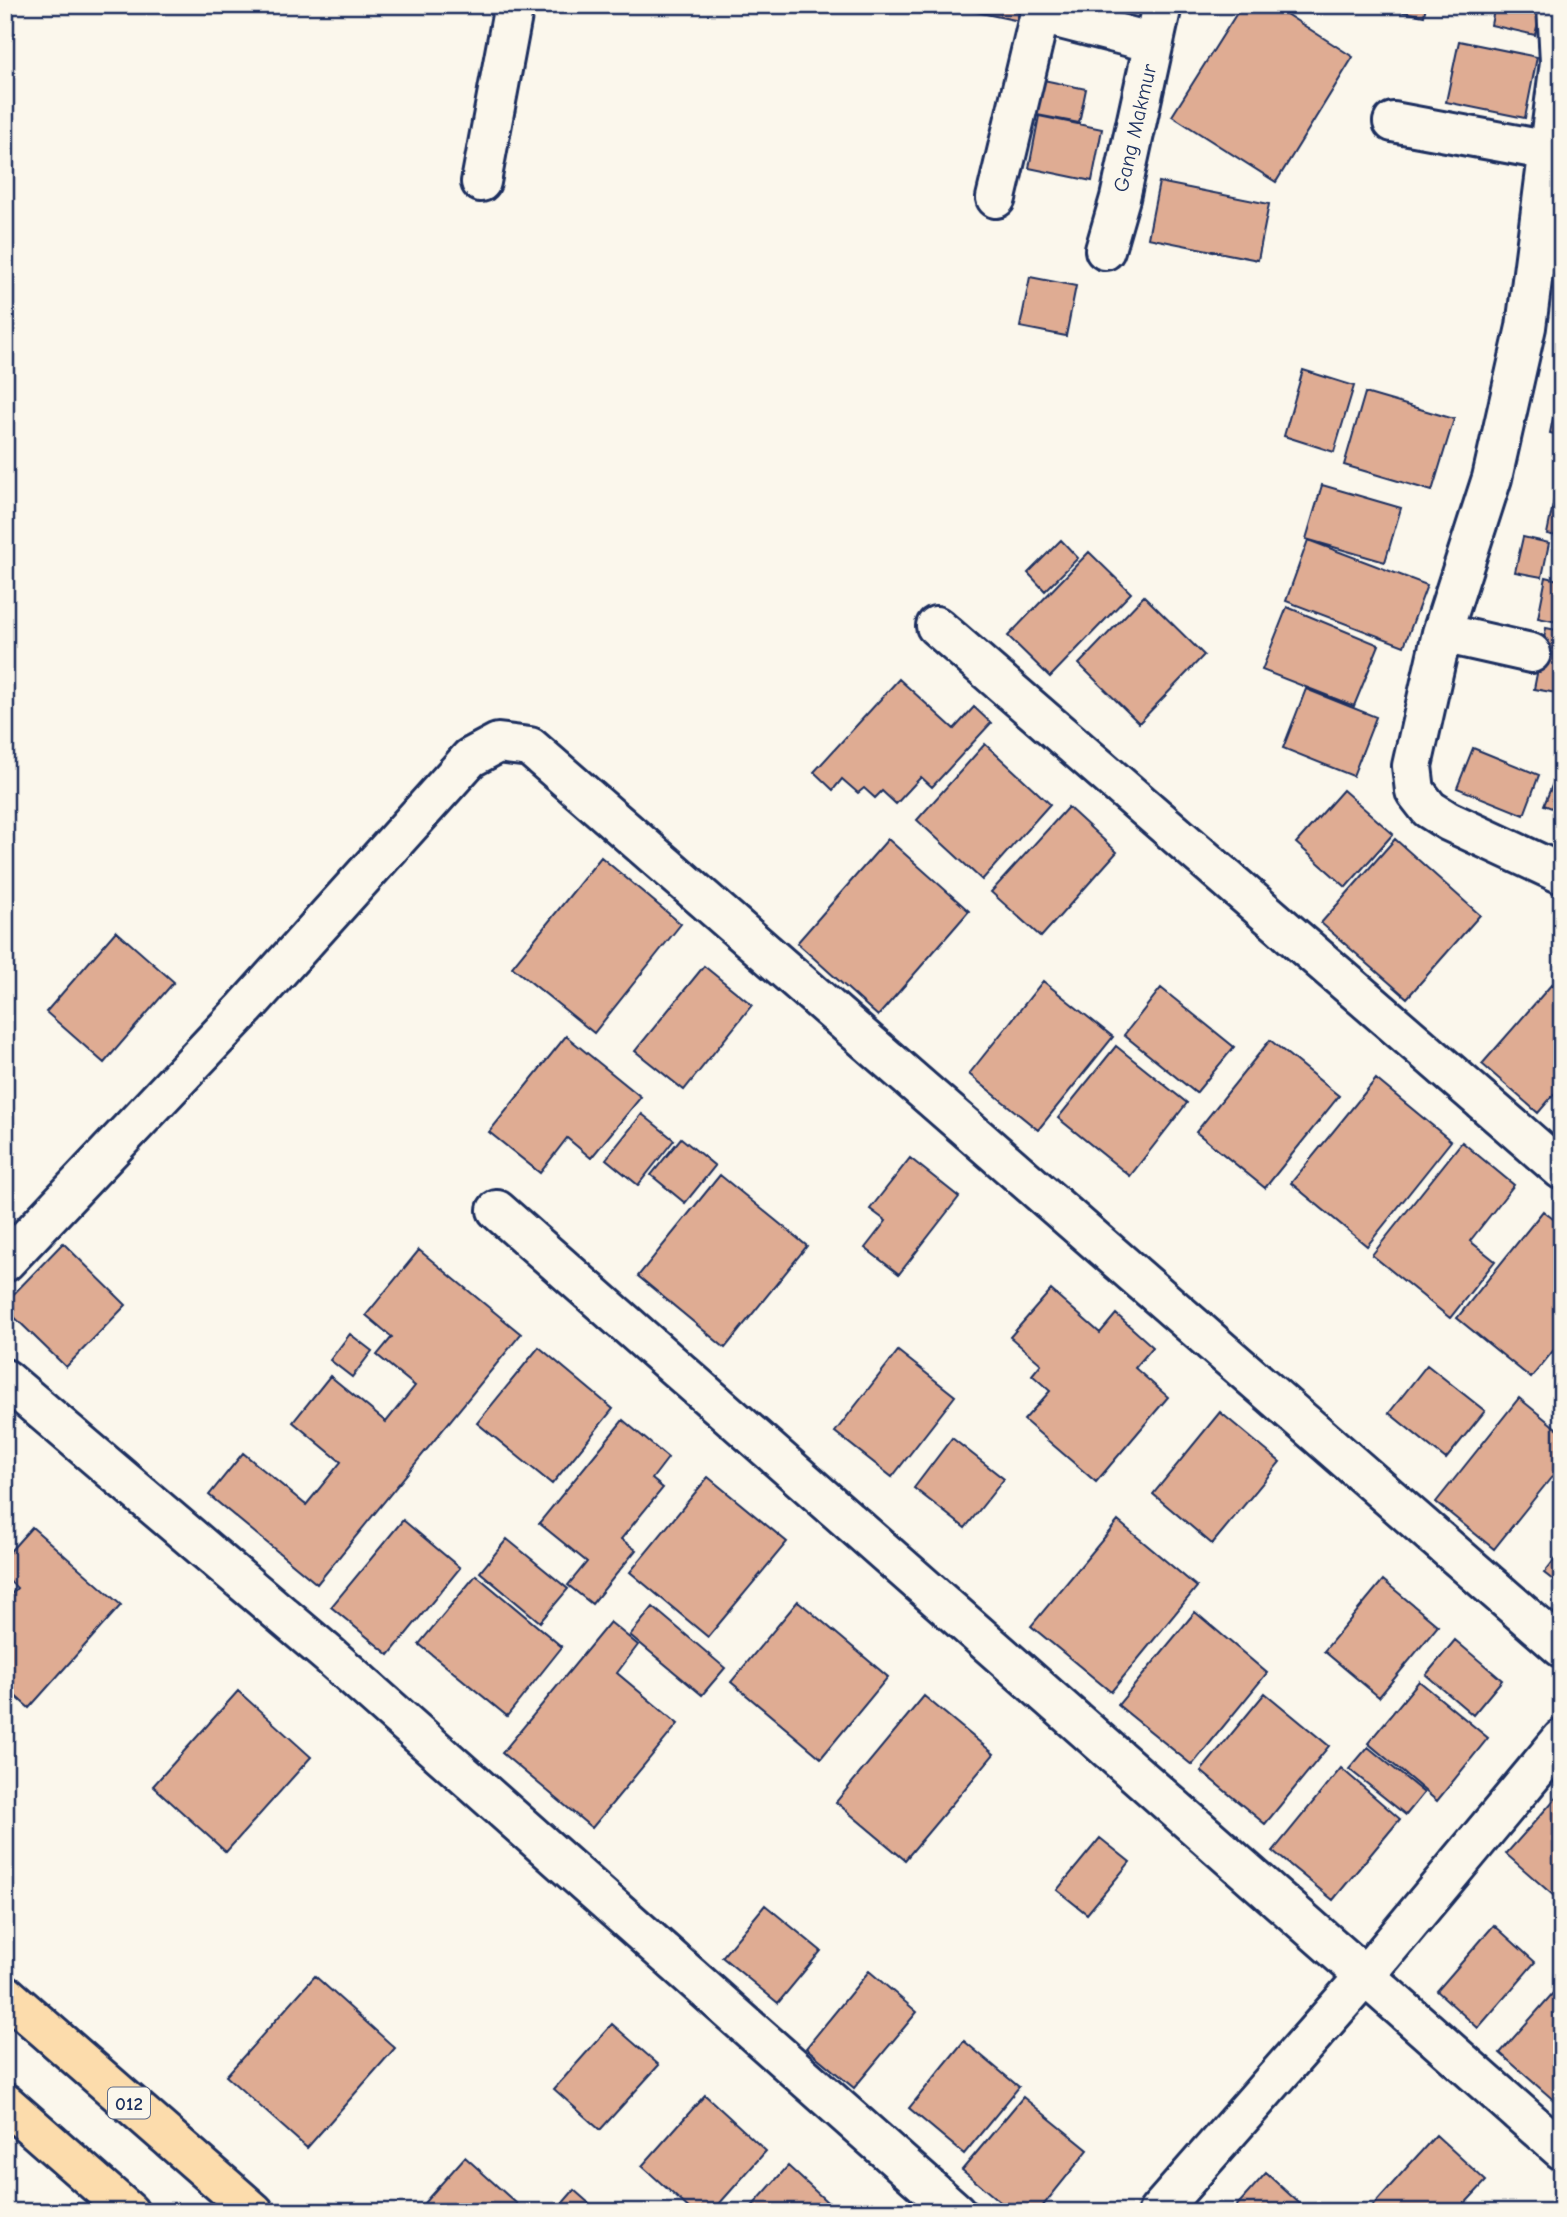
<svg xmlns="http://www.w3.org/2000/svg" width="1567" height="2217" font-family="'Comic Neue',sans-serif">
<rect width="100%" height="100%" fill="#fbf7ec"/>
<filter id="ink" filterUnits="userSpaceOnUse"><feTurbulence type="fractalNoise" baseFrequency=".0143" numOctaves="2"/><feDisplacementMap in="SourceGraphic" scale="14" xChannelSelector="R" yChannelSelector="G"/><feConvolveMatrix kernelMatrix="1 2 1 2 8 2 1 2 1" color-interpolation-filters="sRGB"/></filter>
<g filter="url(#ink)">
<path fill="#dfac93" stroke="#1b2f5e" stroke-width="2" d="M943,5h90l-4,18z
M1242,5h30l81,52 -77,125 -104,-66z
M1369,5h57l-2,11z
M1495,5h47l-7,30 -44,-10z
M1459,41l78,16 -12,61 -79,-16z
M1039,79l47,10 -7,34 -47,-9z
M1039,116l63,13 -10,52 -63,-13z
M1159,182l110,22 -11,56 -110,-22z
M1030,277l46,9 -10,50 -46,-9z
M1303,370l51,16 -20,66 -50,-16z
M1560,383h2v53l-12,-3z
M1365,393l89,26 -22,72 -88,-26z
M1559,475l3,1v61l-15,-3z
M1322,485l79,23 -16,54 -79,-23z
M1523,537l26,6 -7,34 -27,-5z
M1061,540l17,18 -33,33 -17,-18z
M1308,540l119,45 -23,61 -118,-45z
M1089,552l42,41 -81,84 -42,-41z
M1546,577l16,4v42l-24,-5z
M1144,596l60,59 -65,68 -60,-59z
M1287,607l92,38 -25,61 -92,-36z
M1546,628l16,3v63l-28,-5z
M899,679l55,50 20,-22 17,16 -59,64 -11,-10 -25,27 -14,-13 -7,7 -11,-10 -6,5 -16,-14 -9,11 -19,-18z
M1306,689l70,28 -23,59 -70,-28z
M985,744l65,60 -68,76 -65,-60z
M1473,748l66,27 -15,40 -67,-27z
M1562,761v51l-18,-7z
M1343,790l50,44 -47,53 -50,-44z
M1068,807l49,45 -76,85 -50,-45z
M888,839l81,72 -91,105 -81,-73z
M1395,839l85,76 -73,83 -86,-75z
M601,857l80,67 -87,109 -82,-66z
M116,931l58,51 -70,81 -58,-51z
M704,966l48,39 -68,85 -49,-39z
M1043,981l70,56 -75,93 -69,-56z
M1552,984l10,8v93l-24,28 -56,-49z
M1161,988l73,59 -38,46 -72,-58z
M566,1036l75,61 -50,61 -24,-20 -27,35 -51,-41z
M1270,1040l69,56 -74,92 -69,-56z
M1116,1046l71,57 -57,73 -72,-58z
M1376,1079l75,62 -84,105 -76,-63z
M642,1114l32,26 -36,45 -32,-26z
M681,1138l34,28 -30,37 -34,-28z
M1462,1142l52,43 -44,56 25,20 -45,57 -78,-63z
M910,1158l49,39 -60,77 -34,-26 21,-27 -16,-12z
M720,1175l87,71 -82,102 -87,-72z
M1543,1211l19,15v114l-31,38 -74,-60z
M63,1243l63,62 -60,62 -61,-59v-5z
M419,1250l102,84 -204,250 -108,-89 34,-42 63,52 35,-43 -48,-40 37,-46 56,46 29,-36 -38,-31 15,-18 -26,-22z
M1051,1290l49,43 16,-19 37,33 -18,21 33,29 -72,85 -72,-62 26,-29 -18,-16 9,-11 -31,-27z
M350,1334l22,17 -20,26 -22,-17z
M539,1347l74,62 -61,75 -75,-61z
M898,1351l57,45 -63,81 -57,-45z
M1427,1365l58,46 -39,48 -57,-46z
M1519,1398l43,35v31l-68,85 -58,-47z
M1220,1412l60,50 -68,82 -59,-50z
M623,1420l45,38 -16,21 11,9 -42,51 15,11 -44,54 -24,-19 19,-23 -48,-39z
M952,1438l52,41 -39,49 -51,-40z
M708,1477l79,65 -79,95 -78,-65z
M403,1520l57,48 -71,87 -58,-48z
M1118,1521l79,66 -86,105 -80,-66z
M32,1527l89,78 -92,103 -24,-21v-86l12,-13 -12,-11v-20z
M507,1539l61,50 -28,33 -60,-50z
M1562,1550v37l-18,-14z
M476,1575l86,72 -55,69 -88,-72z
M1383,1580l55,46 -59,71 -55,-46z
M798,1601l90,76 -67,81 -90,-76z
M653,1607l72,61 -23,27 -72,-60z
M1195,1612l72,61 -75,92 -74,-60z
M610,1622l28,23 -21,28 61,51 -86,104 -90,-75z
M1455,1640l47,40 -29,35 -47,-40z
M1419,1681l69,57 -51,63 -69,-58z
M238,1691l73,66 -85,95 -73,-66z
M1265,1693l64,53 -64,78 -64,-53z
M924,1696l70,58 -89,106 -69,-58z
M1368,1747l56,46 -18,22 -57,-46z
M1341,1768l59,51 -67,81 -60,-49z
M1562,1791v112l-56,-49z
M1100,1838l30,24 -43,52 -30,-24z
M765,1905l56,46 -43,52 -56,-46z
M1494,1925l41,37 -57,66 -41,-37z
M869,1971l48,41 -63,76 -48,-40z
M315,1976l80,72 -88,100 -81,-72z
M1562,1983v117l-4,4 -58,-51z
M612,2024l47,41 -59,65 -46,-41z
M964,2041l55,46 -55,67 -55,-46z
M705,2095l61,56 -54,61h-19l-51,-46z
M1023,2097l65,53 -50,62h-26l-50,-42z
M1436,2135l50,46 -29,31h-90z
M465,2157l61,55h-110z
M788,2166l50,46h-91z
M1266,2173l43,39h-78z
M574,2190l25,22h-44z"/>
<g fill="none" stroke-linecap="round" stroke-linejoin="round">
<g stroke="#1b2f5e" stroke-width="44">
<path id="minor" d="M1557,5l3,57 -34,265 -34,151 -50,155 -30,133 3,25 14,18 19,12 114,53
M1041,14l113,29
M1393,122l157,29
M481,182l33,-177
M996,198l46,-193
M1105,250l15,-52 42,-193
M936,626l626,544
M1442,633l89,20
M497,1210l1065,940
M5,1262l240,-254 225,-250 28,-15 32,4 1032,901
M5,1379l324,276 627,557"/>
</g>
<g stroke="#1b2f5e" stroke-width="44">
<path id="tertiary" d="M1158,2212l207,-236 197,-237"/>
</g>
<g stroke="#1b2f5e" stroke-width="44">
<path id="primary" d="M5,1994l249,218
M5,2103l124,109"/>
</g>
<use href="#minor" stroke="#fbf7ec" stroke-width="38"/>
<use href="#tertiary" stroke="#fbf7ec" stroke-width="38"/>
<use href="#primary" stroke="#fcdcac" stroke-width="38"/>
</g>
</g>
<g text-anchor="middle" stroke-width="5" stroke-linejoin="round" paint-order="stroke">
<rect fill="#fbf7ec" stroke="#5e6b89" stroke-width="2" x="108" y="2087.5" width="42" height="31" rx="5"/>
<g font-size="19" font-weight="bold" fill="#1b2f5e">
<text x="129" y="2110">012</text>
</g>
<g font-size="21" fill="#1b2f5e" stroke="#fbf7ec">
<text transform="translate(1135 128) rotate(-77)" y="7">Gang Makmur</text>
</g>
</g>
<rect width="1567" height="2217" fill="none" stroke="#fbf7ec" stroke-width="28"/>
<rect x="14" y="14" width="1539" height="2189" fill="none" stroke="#1b2f5e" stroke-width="2.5" filter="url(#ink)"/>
</svg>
